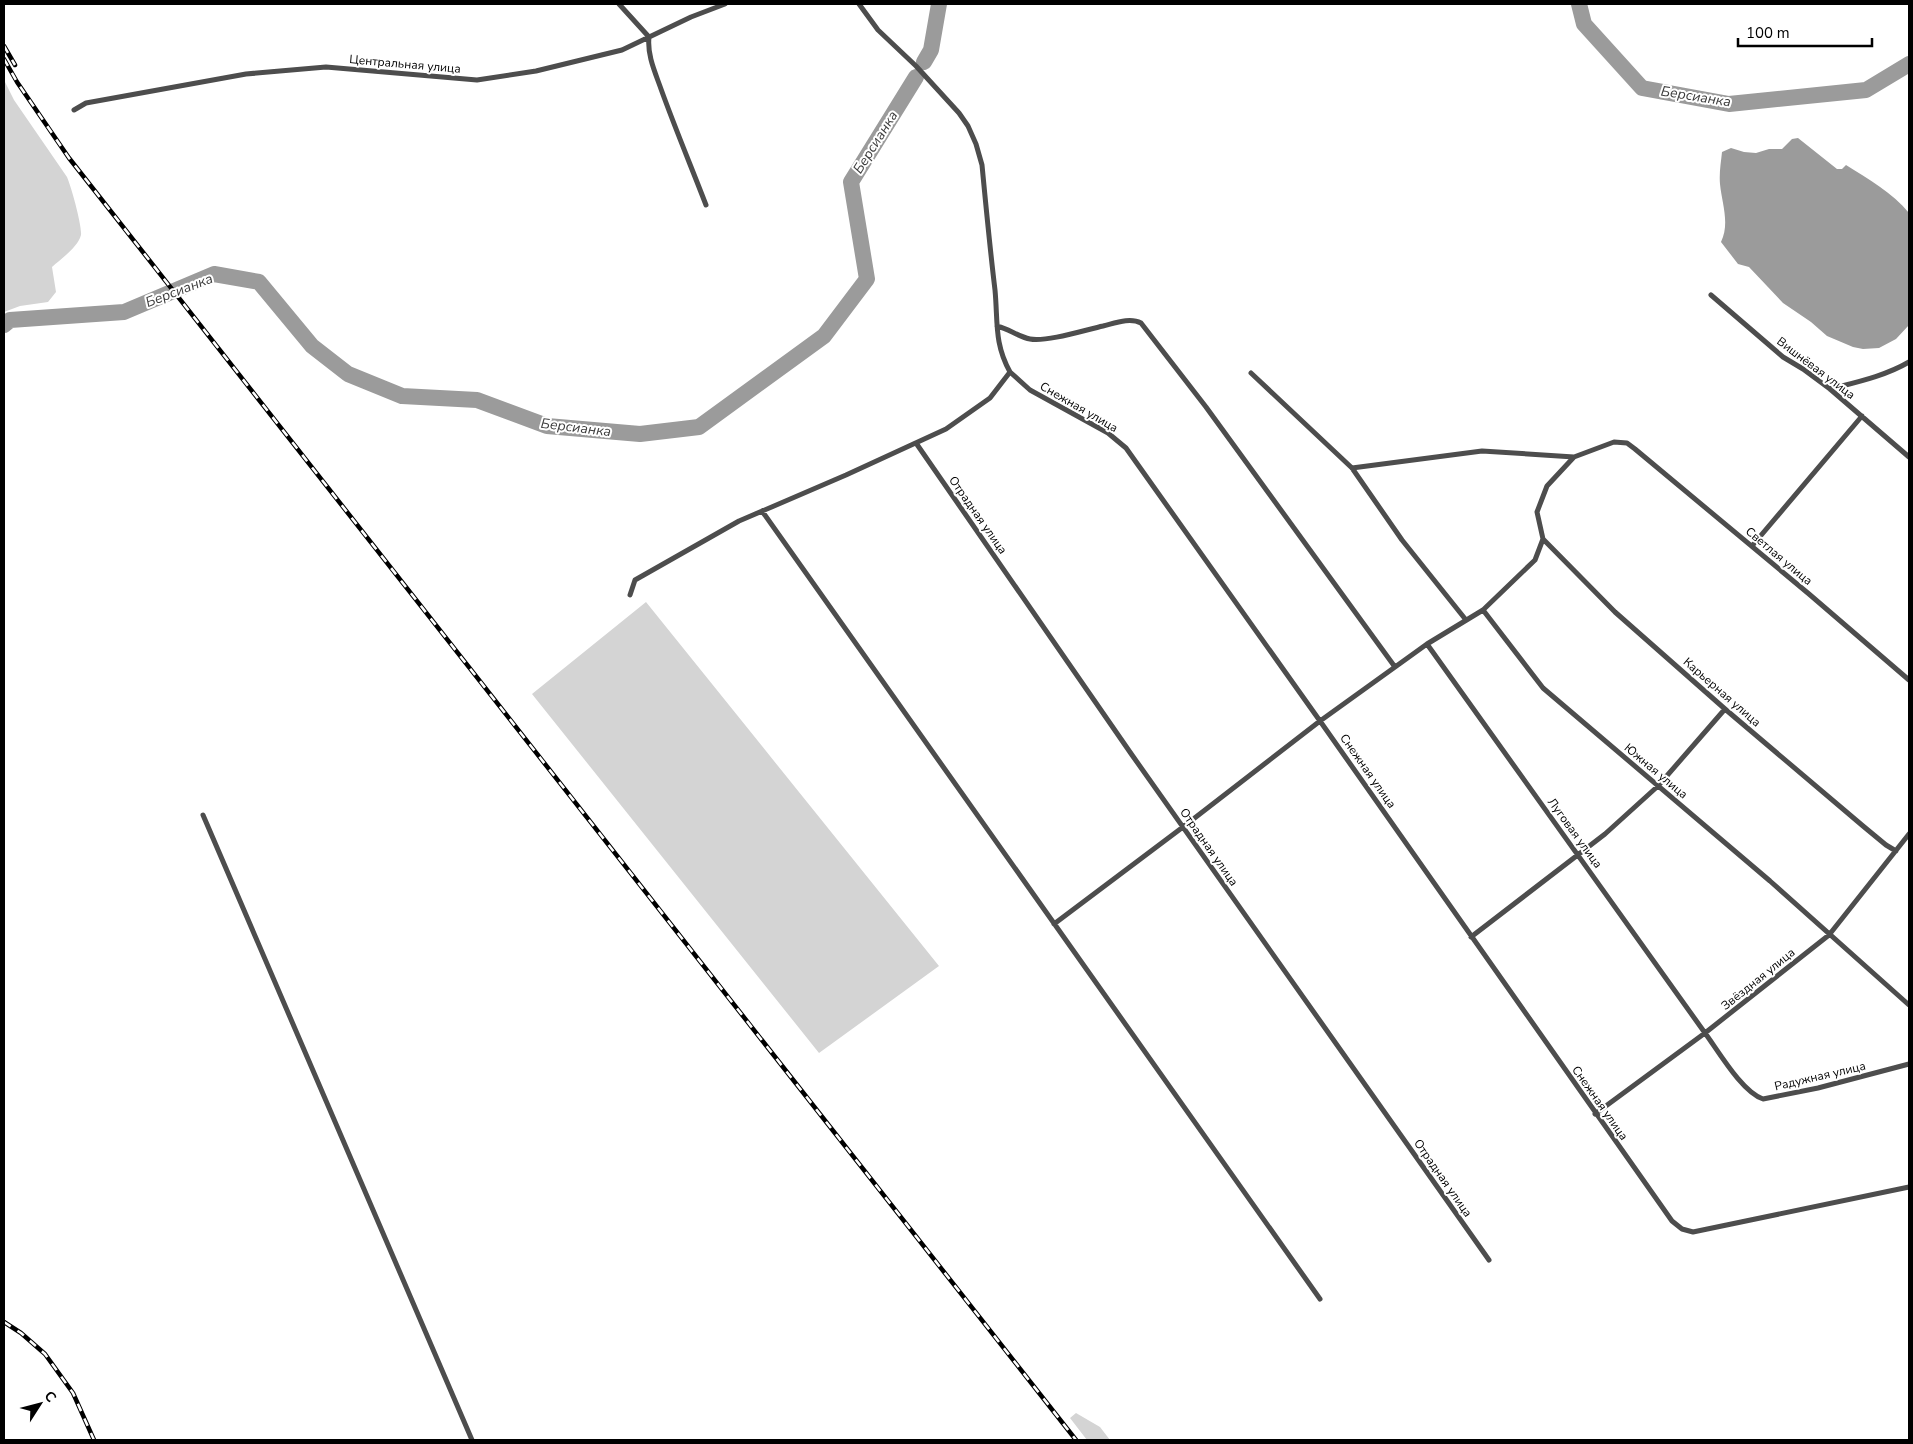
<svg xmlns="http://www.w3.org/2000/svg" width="1913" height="1444" font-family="'Nunito Sans',sans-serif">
<rect width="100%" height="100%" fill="#fff"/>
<path fill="#d4d4d4" d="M4,80l10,20 53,77c4,9 15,48 14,58 -3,12 -20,24 -29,32l4,25 -8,10 -28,4 -16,6z
M646,602l293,364 -120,87 -287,-359z
M1076,1413l24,14 10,13h-23l-17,-22z"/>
<path fill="#9b9b9b" d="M1798,138l39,31h5l4,-4c22,14 47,28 63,48v36l-1,3 1,1v72l-13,14 -17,9 -16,1 -10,-2 -26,-11 -16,-14 -28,-19 -34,-36 -11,-3 -17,-22c9,-19 1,-38 -1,-58 -1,-11 1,-22 2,-32l9,-4 13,4 12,1 13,-4h13l10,-10z"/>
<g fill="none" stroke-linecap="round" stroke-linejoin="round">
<path stroke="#9b9b9b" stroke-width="16" d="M1579,4l5,20 58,64 87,16 137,-14 43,-26
M924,62l7,-12 8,-46
M4,325l6,-5 114,-8 90,-38 45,8 53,64 36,28 54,22 75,4 70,26 93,8 59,-7 125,-91 43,-57 -16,-97 65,-105"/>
<path stroke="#4d4d4d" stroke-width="5" d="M619,4l30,33c-2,18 6,35 12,52 14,39 30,77 45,116
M74,110l12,-7 160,-29 80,-7 151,13 59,-9 86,-21 69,-33 34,-13
M1711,295l72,62 20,12 27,20 79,68
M997,326c12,3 22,11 33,13 17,3 55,-9 73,-13 12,-3 27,-9 38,-3l65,84 189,260
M1010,372l20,18 78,43 18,15 194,273 352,500 10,8 11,3 216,-45
M1251,373l101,95 50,72 64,80
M1830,389c27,-7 55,-13 79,-27
M916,443l216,312 357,505
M1352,468l130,-17 92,6
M762,511l558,788
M1543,539l72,73 110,97 138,117 23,19 10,6
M1752,546l110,-130
M630,595l5,-15 104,-59 107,-46 100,-46 44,-31 20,-26c-16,-29 -12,-50 -15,-82 -5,-41 -9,-83 -13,-125l-6,-21 -8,-18 -9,-13 -43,-47 -38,-36 -19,-26
M1483,610l60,78 227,193 139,124
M1427,644l278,389c14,19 37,59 58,66l55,-11 91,-24
M203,815l269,625
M1054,924l129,-97 137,-106 107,-77 56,-34 52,-50 8,-21 -6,-27 10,-26 27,-29 40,-15 13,1 8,6 174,145 100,86
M1471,937l134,-103 53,-48 67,-77
M1595,1114l110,-81 124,-98 80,-101"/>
<g stroke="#000" stroke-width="4.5">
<path id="rail" d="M4,46l11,19
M4,59l13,23 52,76 1007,1282
M4,1322l17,11 24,21 28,39 21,47"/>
</g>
<use href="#rail" stroke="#fff" stroke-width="2.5" stroke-dasharray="8" stroke-linecap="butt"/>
</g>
<g text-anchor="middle" stroke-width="4" stroke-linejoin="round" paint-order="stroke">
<g font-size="12" fill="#000" stroke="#fff">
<text transform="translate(405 64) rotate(5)" y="4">Центральная улица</text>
<text transform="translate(1816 368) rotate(37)" y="4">Вишнёвая улица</text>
<text transform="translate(1079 407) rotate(30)" y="4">Снежная улица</text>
<text transform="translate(978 515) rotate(55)" y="4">Отрадная улица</text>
<text transform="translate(1779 556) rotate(40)" y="4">Светлая улица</text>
<text transform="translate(1722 692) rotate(41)" y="4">Карьерная улица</text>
<text transform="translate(1368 771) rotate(55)" y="4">Снежная улица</text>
<text transform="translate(1656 771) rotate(40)" y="4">Южная улица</text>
<text transform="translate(1575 833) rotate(54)" y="4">Луговая улица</text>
<text transform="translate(1209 847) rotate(55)" y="4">Отрадная улица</text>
<text transform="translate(1758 979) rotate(-39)" y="4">Звёздная улица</text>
<text transform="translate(1820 1076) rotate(-13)" y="4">Радужная улица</text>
<text transform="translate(1600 1103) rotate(55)" y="4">Снежная улица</text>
<text transform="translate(1443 1178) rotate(55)" y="4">Отрадная улица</text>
</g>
<g font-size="14" font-style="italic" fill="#3c3c3c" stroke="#fff">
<text transform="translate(1696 96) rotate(9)" y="5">Берсианка</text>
<text transform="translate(875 142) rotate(-58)" y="5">Берсианка</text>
<text transform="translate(179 290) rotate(-21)" y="5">Берсианка</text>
<text transform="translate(576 427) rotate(7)" y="5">Берсианка</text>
</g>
</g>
<rect width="1913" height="1444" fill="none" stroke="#000000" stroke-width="10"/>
<g transform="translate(40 1404) rotate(54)" stroke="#ffffff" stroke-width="4" paint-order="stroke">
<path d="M0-4L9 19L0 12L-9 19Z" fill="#000000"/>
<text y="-8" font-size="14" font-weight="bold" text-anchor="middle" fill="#000000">С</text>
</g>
<path d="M1738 38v8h134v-8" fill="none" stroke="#000000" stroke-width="2.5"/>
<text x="1746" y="38" font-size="15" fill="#000000" stroke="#ffffff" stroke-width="4" paint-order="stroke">100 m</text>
</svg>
